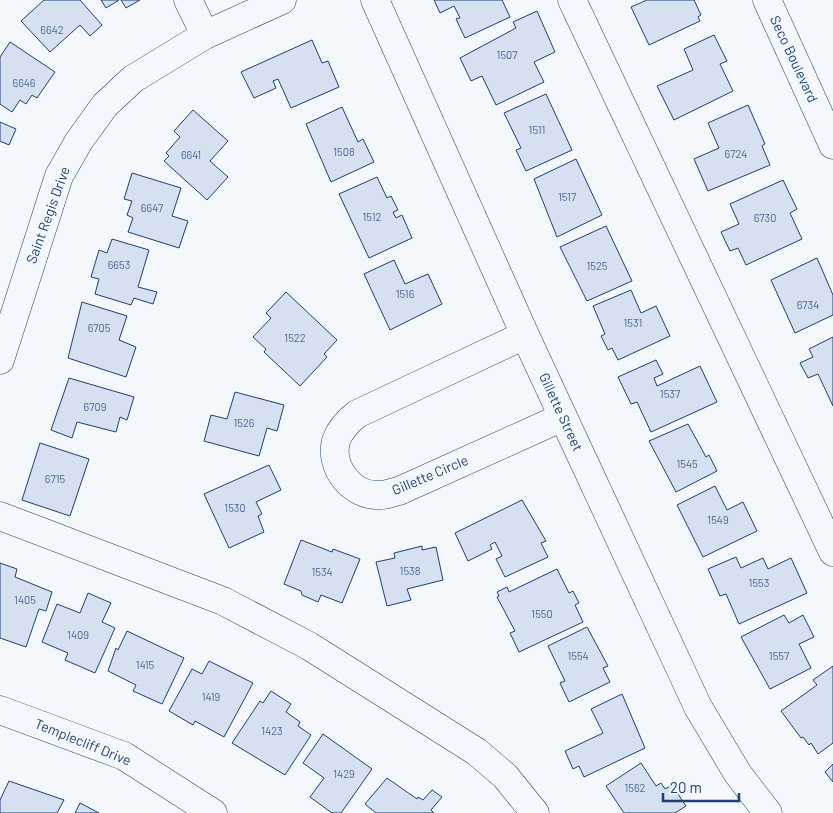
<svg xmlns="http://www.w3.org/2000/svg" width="833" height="813" font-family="Barlow,sans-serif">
<rect width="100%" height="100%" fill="#f4f7fb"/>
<path fill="#d5e0f0" stroke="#1d3f73" d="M44,0h36l22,25 -12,11 -10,-11 -30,27 -29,-31z
M101,0h18l-13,8z
M121,0h19l-14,8z
M434,0h68l8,17 -45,21 -9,-19 4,-1 -6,-12 -14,7z
M647,0h47l7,15 -3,2 2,4 -51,24 -18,-38z
M537,11l18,41 -21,10 10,20 -48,23 -14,-29 -11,5 -11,-23 56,-30 -3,-6z
M714,35l13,26 -7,3 13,27 -59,29 -17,-34 36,-16 -9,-21z
M312,40l10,23 6,-2 11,26 -48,21 -13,-29 -5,2 3,7 -22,10 -13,-26z
M10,42l45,30 -18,26 -5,-3 -6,9 -6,-4 -8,12 -12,-8v-47z
M546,94l26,56 -46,21 -10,-21 5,-2 -17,-35z
M748,105l17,39 -3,2 8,19 -62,26 -14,-32 25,-11 -11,-25z
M342,107l16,35 5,-3 11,23 -43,20 -25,-58z
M193,110l35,31 -18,20 18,16 -21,23 -43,-39 5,-5 -3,-3 14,-16 -6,-6z
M0,122l16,7 -7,16 -9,-4z
M576,159l26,56 -45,22 -23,-58z
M132,173l49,15 -9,28 16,5 -9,27 -51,-16 5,-14 -6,-3 5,-14 -8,-2z
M377,177l10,21 4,-2 7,14 -5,2 3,6 6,-3 10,23 -43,20 -30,-64z
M783,180l14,29 -7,4 12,26 -56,26 -8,-17 -8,3 -9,-19 18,-8 -9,-20z
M606,226l26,55 -45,20 -27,-54z
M112,239l37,11 -11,37 19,5 -4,12 -19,-6 -3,7 -36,-11 4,-15 -8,-2 8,-27 8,3z
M817,258l16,37v20l-38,18 -24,-53z
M394,260l11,24 23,-10 14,30 -52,26 -26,-56z
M631,290l10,23 15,-7 14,30 -52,24 -6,-12 -4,2 -7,-14 4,-2 -12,-28z
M286,292l51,48 -13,14 3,3 -27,29 -36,-34 2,-3 -13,-12 18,-19 -5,-5z
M82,302l45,14 -8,24 17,7 -10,30 -58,-19z
M833,337v69l-15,-32 -10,4 -8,-15 13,-6 -4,-8z
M656,360l7,14 -9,4 3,8 43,-20 17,36 -66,30 -14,-30 -6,2 -13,-27z
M69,378l65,19 -7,23 -7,-3 -4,15 -39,-10 -5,16 -21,-8z
M235,392l49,13 -7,26 -10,-3 -8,28 -55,-15 7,-26 16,4z
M688,424l18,33 3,-2 8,16 -41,21 -27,-51z
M40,443l49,16 -19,57 -48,-16z
M269,465l12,25 -25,12 6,12 -4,2 6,16 -35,16 -25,-54z
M715,486l12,24 16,-8 14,29 -54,26 -26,-52z
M522,500l24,41 -5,2 7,14 -43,20 -9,-18 6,-3 -7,-14 -5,3 2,4 -24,12 -13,-28z
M301,540l31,12 1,-3 27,10 -18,44 -21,-8 -3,7 -16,-7 -1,-4 -17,-7z
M422,546v4l14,-3 7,33 -36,9 4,11 -24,6 -11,-44 19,-4 -1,-5z
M736,557l5,11 22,-10 5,11 23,-11 16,35 -68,31 -13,-30 -6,2 -12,-27z
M0,563l17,6 -2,8 37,15 -6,19 -7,-2 -13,38 -26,-9z
M557,569l12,24 4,-2 6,12 -4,2 8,17 -64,30 -9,-19 5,-2 -18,-34 2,-1 -2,-4 10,-5 2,5z
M88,593l23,10 -9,19 13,6 -20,45 -30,-13 3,-7 -26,-11 15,-38 23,9z
M784,615l5,8 14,-8 11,22 -15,7 12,24 -41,21 -29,-52z
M587,627l21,39 -5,2 7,14 -41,20 -9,-19 5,-2 -17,-35z
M127,631l57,27 -22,46 -29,-13 3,-6 -28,-14 8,-23 2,2z
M209,661l44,22 -29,54 -29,-16 -2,4 -24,-14 23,-42 10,5z
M833,666v77l-15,11 -7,-11 -2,2 -6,-8 -2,1 -20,-27 36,-26 -4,-5z
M271,691l20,13 -5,8 14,10 -2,4 13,9 -26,40 -53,-32 28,-42 3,2z
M622,694l23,54 -61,29 -5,-11 -6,3 -8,-18 38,-18 -12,-24z
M323,734l49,35 -31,44h-9l-22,-16 14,-19 -21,-15z
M641,763l15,23 5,-3 4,6 7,-4 14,21 -11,7h-51l-18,-27z
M833,764v18l-8,-10z
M387,778l30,21 1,-2 5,3 9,-10 10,7 -11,13 3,3h-58l-11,-9z
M9,781l55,19 -7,13h-57v-13z
M80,803l19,10h-24z"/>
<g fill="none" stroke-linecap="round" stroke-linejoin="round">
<g stroke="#1d3f73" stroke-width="29">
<path id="minor" d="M188,0l17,35
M375,0l150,335 173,372 40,67 30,39
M572,0l261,552
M767,0l66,145
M525,335l-168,79c-9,7 -17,15 -21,27 -7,27 17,56 44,54 7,0 13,-3 19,-4l164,-74
M0,360l59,-184 20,-35 26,-36 28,-26 72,-44 77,-35
M0,516l223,85 86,45 168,106 28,24 30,37
M0,710l124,46 89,57"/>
</g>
<use href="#minor" stroke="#f4f7fb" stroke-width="28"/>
</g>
<g text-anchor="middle" stroke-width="4" stroke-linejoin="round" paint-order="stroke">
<g font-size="11" fill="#4b6792">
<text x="52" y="34">6642</text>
<text x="507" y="59">1507</text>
<text x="24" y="87">6646</text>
<text x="537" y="134">1511</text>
<text x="344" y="156">1508</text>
<text x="736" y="158">6724</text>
<text x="191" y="159">6641</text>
<text x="567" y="201">1517</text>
<text x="152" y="212">6647</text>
<text x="372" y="221">1512</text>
<text x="765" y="222">6730</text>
<text x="119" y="269">6653</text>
<text x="597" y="270">1525</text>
<text x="405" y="298">1516</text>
<text x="808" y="309">6734</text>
<text x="633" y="327">1531</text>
<text x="99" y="332">6705</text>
<text x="295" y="342">1522</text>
<text x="670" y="398">1537</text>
<text x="95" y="411">6709</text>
<text x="244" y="427">1526</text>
<text x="687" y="468">1545</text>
<text x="55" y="483">6715</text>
<text x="235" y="512">1530</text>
<text x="718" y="524">1549</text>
<text x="410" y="575">1538</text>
<text x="322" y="576">1534</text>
<text x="759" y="587">1553</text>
<text x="25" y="604">1405</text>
<text x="542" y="618">1550</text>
<text x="78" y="639">1409</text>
<text x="578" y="660">1554</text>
<text x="779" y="660">1557</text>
<text x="145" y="669">1415</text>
<text x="211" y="701">1419</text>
<text x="272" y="735">1423</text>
<text x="344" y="778">1429</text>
<text x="635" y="792">1562</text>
</g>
<g font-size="14" fill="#1d3f73" stroke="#f4f7fb">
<text transform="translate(794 59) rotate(65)" y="5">Seco Boulevard</text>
<text transform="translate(48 215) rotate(-70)" y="5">Saint Regis Drive</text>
<text transform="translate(561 412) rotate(65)" y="5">Gillette Street</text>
<text transform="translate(430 475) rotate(-23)" y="5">Gillette Circle</text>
<text transform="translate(83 742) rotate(22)" y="5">Templecliff Drive</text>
</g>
</g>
<path d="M663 793v8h76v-8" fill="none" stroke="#1d3f73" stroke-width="2.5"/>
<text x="670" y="793" font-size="15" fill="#1d3f73" stroke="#f4f7fb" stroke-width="4" paint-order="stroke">20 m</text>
</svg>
